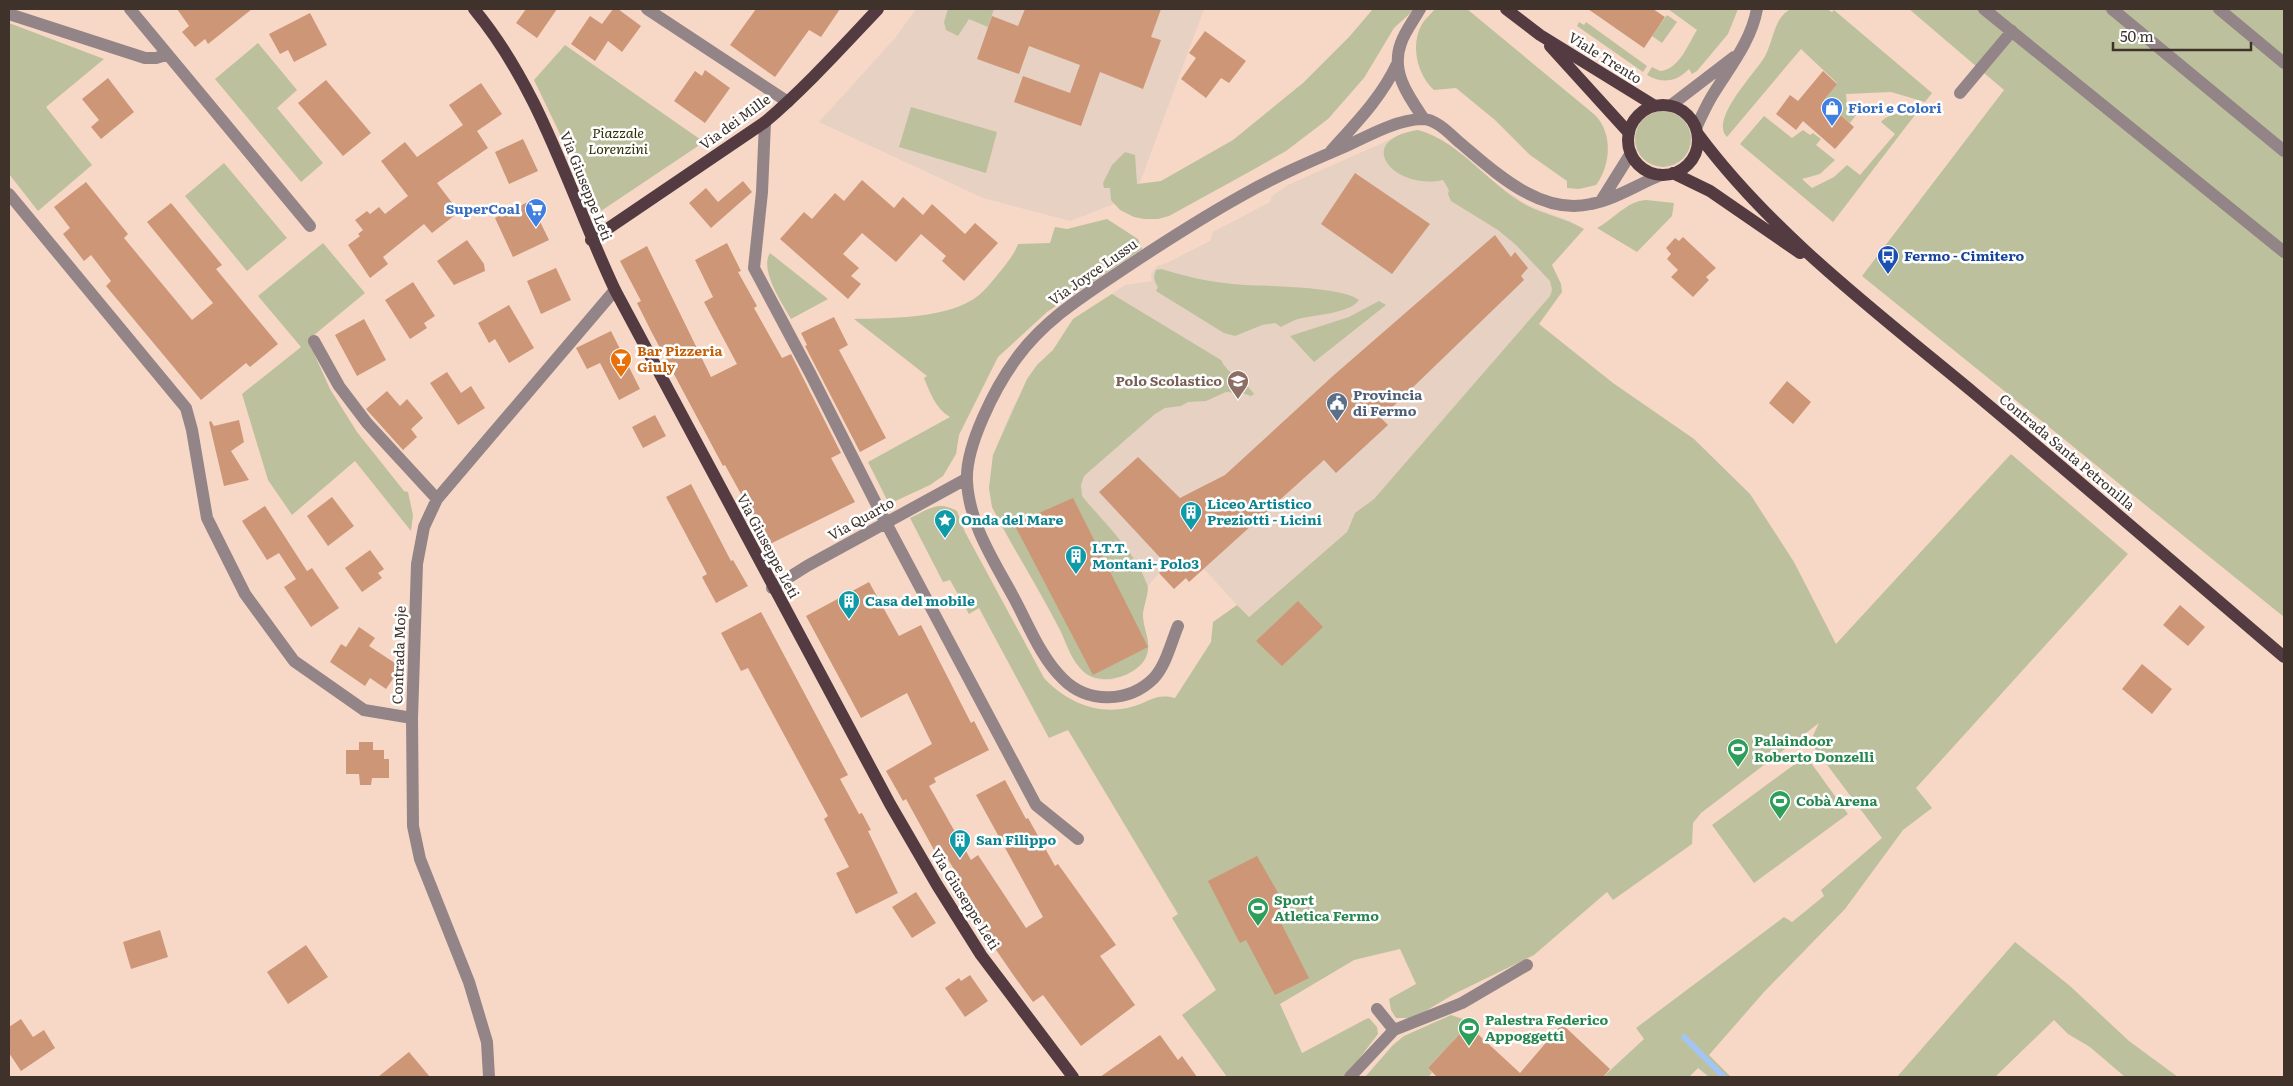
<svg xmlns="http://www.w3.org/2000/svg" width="2293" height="1086" font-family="Literata,serif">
<rect width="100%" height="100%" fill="#f7d8c7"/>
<path fill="#e6d1c3" d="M916,9h288l-69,187 -65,25 -87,-23 -164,-76 77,-85z
M1418,130l25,11 60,48 24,16 43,16 14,8 -33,36 -1,16 2,9 -2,6 -176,203 -6,4 -18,20 -3,9 -99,85 -44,-48 -15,13 -4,-4 -11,11 -15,-16 -11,13 -4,17 -1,14 5,30 -4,14 -12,10 -20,9h-10l-10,-2 -9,-7 -13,-18 -10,-23 -68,-123 -3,-19 4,-33 19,-46 25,-44 16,-15 20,-31 52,-34 27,-4 -1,-7 6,-8 10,-3 43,-22 3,-9 57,-30 2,-6 16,-11 119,-53z"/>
<path fill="#bcc09c" d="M948,9h46l-6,18 -19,-8 -11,17 -12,-6 -2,-8z
M1373,9h42l-21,19 -30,50 -36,41 -42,32 -37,21 -80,44 -11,3h-14l-10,-2 -14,-7 -9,-10 -1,-12h-6l-1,-5 9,-18 13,-13 10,3 2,29 24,-3 72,-41 70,-57 46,-46z
M1435,9h32l128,106c18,18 16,50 1,70l-17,4 -12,-1v-7l-37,-26 -35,-35 -39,-32 -22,2c-17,-15 -24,-45 -12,-66 3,-5 9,-10 13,-15z
M1668,9h70l-10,25 -31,37 -5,3 -3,-5c-13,13 -26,15 -42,6l5,-8 8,4c19,-1 28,-27 37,-41z
M1791,9h36l5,3 2,-2 98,83 -7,9 -34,-10 -45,2 1,11h14l1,2 -12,16 -26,-23 13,-17 -36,-34 -74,88c-18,-17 28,-64 37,-79 10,-17 9,-40 27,-49z
M1909,9h375v608l-422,-341 142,-186z
M1667,15l10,7 -15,21 -10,-7z
M1579,22l5,3 2,-3 61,44 -4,6 -66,-46z
M9,23l95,36 -58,48 46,58 -54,46 -29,-37z
M258,43l39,47 -20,18 46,55 -22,19 -86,-103z
M565,45l139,97 -106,71 -64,-133z
M911,107l86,25 -11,41 -87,-26z
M1635 139a28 28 0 1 1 56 0a28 28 0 1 1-56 0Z
M1918,111l-85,111 -93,-78 24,-28 28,22 11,-8 7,5 3,-2 8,6 -5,6 19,15 -15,14 -18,5 10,9 22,-11 13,-12 13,10 35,-41 -14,-12c9,-10 25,-9 37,-11z
M1418,130c43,12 70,54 108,75 19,10 39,13 58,24l-32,36 9,19 1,8 -23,32 74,59 81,56 56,55 44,68 42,82 175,-190 117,100 -212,234 16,20 -29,22 -58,79 -81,83 -55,63 22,22h-22l-11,-9 -9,9h-86l41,-38 -8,-11 148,-111 8,5 32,-26 -3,-6 61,-52 -72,-96 9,-19 -118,90 -8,10 -1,21 -79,56 -6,-8 -73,63 -80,39 -40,24h-18l-5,-8 -2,-11 27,-15 -16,-35 -46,11 -74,44 22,49 64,-34 3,-1 8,9 1,7 -33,43h-118l-45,-62 34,-25 -44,-72 6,-4 -110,-184 -19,8 -70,-130 -10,6 -19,-34 -7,2 -33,-64c19,-9 28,-18 47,-7l8,21 79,146c22,24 55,38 87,29 19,-5 24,-14 44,-9l36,-56 2,-20 24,-17 12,12 98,-85 8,-19 19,-14 176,-203 2,-6 -2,-9 -34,-36 -18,-15 -47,-29 -3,-7 1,-4 -6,-10c-50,11 -91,-40 -25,-50z
M224,163l63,75 -40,33 -62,-75z
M1646,200l28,3 -2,13 -35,36 -40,-24c17,-9 30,-27 49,-28z
M1107,219l31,20 4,10 -95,63 -49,45 -39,78 -3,19 -13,22 -13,9 -41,19 -21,-42 82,-45c-14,-8 -20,-24 -26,-39l3,-2 -73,-57c35,-1 87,0 118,-19 10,-6 19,-17 27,-27 7,-9 15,-18 19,-29l32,-1 5,-16 12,2z
M323,243l42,50 -57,47 22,49 27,43 47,59 4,1 5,23 -2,16 -56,-70 -63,54 -24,-35 -26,-86 59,-47 -43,-51z
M770,253l58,46 -37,20c-8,-15 -32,-49 -21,-66z
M1161,269c23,7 48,13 72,15 27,3 106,1 126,16 -11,15 -47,14 -64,20 -5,2 -10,5 -14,7l-6,-4 -13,2 -27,11 -11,-3 -68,-42 2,-4c-4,-6 -5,-10 -2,-17z
M1112,294l109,66c7,15 24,20 33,34l-3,2 -9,-3 -16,-1 -20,9 -18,1 -7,4 -16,2 -10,6 -71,62 -3,9 1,11c22,27 52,54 65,88 3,6 -3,21 -4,29 -1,13 7,25 5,37 -3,25 -46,38 -64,22 -13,-11 -17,-28 -24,-42 -21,-42 -47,-81 -68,-123l-3,-19 4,-33 34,-76 10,-14 16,-15 20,-31z
M1379,301l7,4 -72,57 -24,-26 59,-19z
M1806,756l42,58 -94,69 -42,-58z
M2015,942l55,44 59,55 49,36h-53l-35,-30 -22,-13 -14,-14 -59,57h-98z
M1451,1015l12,4 5,6 -40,43 4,5 -4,4h-63l28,-32 11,-9z"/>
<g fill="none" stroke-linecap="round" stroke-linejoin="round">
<path stroke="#a1c5f6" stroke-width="5.5" d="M1684,1037l40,40"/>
</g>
<path fill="#cd9677" d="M177,9h75l-44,35 -3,-5 -10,8 -13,-15 7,-6z
M526,9h31l-20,29 -21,-15z
M613,9h5l23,17 -19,26 -14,-11 -13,20 -24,-17 19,-28 12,8z
M756,9h84l-19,28 -12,-7 -34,47 -45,-32z
M1025,9h136l-10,28 10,3 -18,49 -43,-17 -19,54 -67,-24 9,-26 47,17 10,-28 -51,-19 -10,28 -42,-15 15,-43 26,10z
M1588,9h65l12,8 -21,31z
M310,13l17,32 -33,17 -6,-12 -8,4 -11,-20z
M1205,31l41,30 -17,22 -8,-5 -15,20 -25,-19 15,-21 -7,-5z
M705,70l25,18 -25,35 -31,-22 21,-30 7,5z
M1823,71l14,13 -13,16 30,27 -19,22 -32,-28 -7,9 -20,-16 14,-19 8,6z
M108,78l26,34 -33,27 -10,-12 8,-7 -17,-21z
M326,80l45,53 -28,23 -45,-53z
M481,83l21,31 -25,17 11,17 -51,35 22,29 -27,21 -8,-9 -41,33 5,7 -18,14 -22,-33 12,-9 -2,-2 5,-4 -8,-10 12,-9 3,3 9,-7 6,7 23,-18 -27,-35 24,-19 12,15 46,-32 -14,-20z
M523,139l15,32 -29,13 -14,-32z
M1355,173l75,51 -38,50 -71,-50z
M862,180l32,28 9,-11 20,18 9,-11 33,30 10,-11 23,20 -34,38 -22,-20 4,-5 -25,-22 -25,28 -34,-29 -19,21 16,14 -8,8 10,8 -13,15 -68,-60 24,-27 8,7 23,-26 9,8z
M743,181l9,11 -41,36 -22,-25 17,-15 12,14z
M86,182l42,52 -4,4 68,82 21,-17 -66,-81 24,-19 51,62 -6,4 62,75 -28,23 -4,-4 -45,37 -95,-114 5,-5 -20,-26 -7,6 -21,-27 7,-6 -16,-21z
M530,201l19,39 -36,17 -18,-39z
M1495,235l16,22 4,-5 13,16 -7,8 3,4 -143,138 7,7 -52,48 -12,-13 -135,122 -3,-4 -12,11 -15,-16 8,-8 -68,-73 39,-35 42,41 45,-23 109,-100z
M1683,237l33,31 -10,9 3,3 -16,17 -22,-20 7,-7 -11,-11 4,-5 -5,-6 9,-10 4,3z
M467,240l17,24 1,7 -31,14 -17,-24z
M727,243l14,28 -3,1 19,34 -3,2 28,50 9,-4 50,99 -10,5 24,44 -89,44 -16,-31 2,-1 -27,-49 -2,1 -72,-135 -14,-28 4,-2 -21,-40 27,-15 64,131 26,-13 -33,-62 9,-5 -18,-37z
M556,268l15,32 -30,14 -14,-33z
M413,282l22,34 -11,7 3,5 -17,11 -25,-39z
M509,305l25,43 -25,15 -14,-24 -6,4 -11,-20z
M834,317l14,28 -9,5 47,88 -26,14 -55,-106 2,-1 -6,-12z
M364,319l22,41 -29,16 -22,-41z
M611,331l29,58 -21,11 -19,-37 -13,6 -11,-21z
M447,372l14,21 10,-7 14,22 -27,17 -28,-42z
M1787,381l24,21 -18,22 -24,-21z
M387,391l13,15 7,-7 16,19 -12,11 6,8 -14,13 -37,-41z
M655,415l11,21 -23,12 -11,-21z
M239,420l5,22 -13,9 18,29 -25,6 -15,-64 2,-1 3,5z
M691,484l40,77 2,-1 15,26 -32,17 -14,-26 5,-3 -41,-77z
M332,497l22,29 -26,20 -21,-30z
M1073,498l75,149 -55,28 -79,-151z
M265,506l42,65 5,-3 27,40 -28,19 -27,-40 12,-8 -17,-26 -12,7 -25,-39z
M370,550l14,19 -6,4 4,5 -20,14 -17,-24z
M869,582l30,54 22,-11 50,98 3,-2 15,29 -55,28 2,4 -7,4 42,74 7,-5 48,73 17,-11 -67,-122 29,-15 21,39 2,-1 27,48 3,-2 58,81 -16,11 35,49 -54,41 -38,-51 -10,7 -19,-26 -68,-99 9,-6 -15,-25 -6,4 -28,-51 -3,2 -17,-30 46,-27 -25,-51 -46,25 -55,-102z
M1298,601l25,26 -41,39 -26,-25z
M2180,605l25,22 -17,19 -25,-21z
M761,612l87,163 -8,4 19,35 3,-1 9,17 -3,1 30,62 -42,21 -20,-41 13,-6 -25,-48 4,-3 -80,-148 -7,3 -20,-38z
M359,627l16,11 -6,8 32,21 -15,22 -16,-11 -5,8 -35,-24 11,-18 5,3z
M2142,664l30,25 -20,25 -30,-25z
M359,742h14v8h11v9h5v19h-17l-1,7h-11l-1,-11h-13v-24h13z
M1257,856l28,49 -7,5 6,9 -4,2 29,57 -34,17 -29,-55 -6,3 -5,-9 -27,-53z
M916,892l20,31 -24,15 -20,-31z
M160,930l8,27 -37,12 -8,-27z
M306,945l22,32 -40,27 -21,-32z
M970,975l18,26 -23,16 -20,-29 14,-10 2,3z
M21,1019l12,18 11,-7 11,18 -34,23 -12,-18v-26z
M1562,1024l48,45 -7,8h-166l-9,-9 40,-43 52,48z
M1160,1035l18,25 4,-4 15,21h-97z
M409,1052l21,25h-52z"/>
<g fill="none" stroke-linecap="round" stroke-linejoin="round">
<path stroke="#938487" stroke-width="12" d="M130,9l180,217
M647,9l141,93
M1420,9c-6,11 -15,22 -19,34 -11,29 8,54 23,76
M1984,9l300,243
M2112,9l172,142
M2219,9l65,54
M9,14l136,44h11l10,-3
M1960,93l52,-62
M1670,106l64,-49
M765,122l-3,70 -8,76 56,105 76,150 150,282 42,34
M1696,128c5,-11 10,-22 16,-32 17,-28 39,-54 45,-87
M1331,151c25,-28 50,-53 66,-87
M9,194l177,214 6,22 15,88 38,76 49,67 70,49 48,8
M1601,201l30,-48
M314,341l25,45 28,37 70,76
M772,588l35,-22 159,-87
M1178,626c-7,17 -12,39 -24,52 -25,25 -66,26 -91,1 -22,-21 -35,-55 -49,-81 -20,-37 -45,-74 -47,-117 -2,-35 29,-95 49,-122 28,-39 67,-63 106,-89 39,-26 78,-51 119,-74 33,-19 68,-34 103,-49 24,-11 51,-27 78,-28 14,0 27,14 37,23 36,30 81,74 132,62 25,-5 47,-20 70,-29
M1377,1009l17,21
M489,1077l-2,-35 -18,-60 -49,-123 -7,-33 -1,-108 5,-154 7,-37 13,-28 178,-209
M1350,1077l44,-47 68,-27 65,-38"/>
<path stroke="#543b41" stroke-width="12" d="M474,9c68,82 96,186 141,281l275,514 47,81 44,70 92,122
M1506,9l34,26 115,71
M1550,46l79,87
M1628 140a35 35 0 1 1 70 0a35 35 0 1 1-70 0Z
M1698,134c74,100 181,180 276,259 104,87 207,176 310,264
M1673,173l37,18 90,62
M591,240l174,-118c41,-35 76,-74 113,-113"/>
</g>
<defs>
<g id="shop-pin" transform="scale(1.125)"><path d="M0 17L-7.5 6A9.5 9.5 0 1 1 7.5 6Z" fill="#3f7fe0" stroke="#fff"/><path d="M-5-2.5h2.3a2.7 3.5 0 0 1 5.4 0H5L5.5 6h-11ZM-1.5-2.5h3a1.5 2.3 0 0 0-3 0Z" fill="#fff"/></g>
<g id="supermarket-pin" transform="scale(1.125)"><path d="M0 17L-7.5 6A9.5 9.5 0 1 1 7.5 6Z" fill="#3f7fe0" stroke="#fff"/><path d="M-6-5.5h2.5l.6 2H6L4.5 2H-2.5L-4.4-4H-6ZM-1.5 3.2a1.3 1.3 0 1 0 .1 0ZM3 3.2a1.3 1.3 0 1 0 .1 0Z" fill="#fff"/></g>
<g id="bus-pin" transform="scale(1.125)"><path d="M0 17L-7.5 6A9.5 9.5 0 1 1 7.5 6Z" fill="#1a4fb4" stroke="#fff"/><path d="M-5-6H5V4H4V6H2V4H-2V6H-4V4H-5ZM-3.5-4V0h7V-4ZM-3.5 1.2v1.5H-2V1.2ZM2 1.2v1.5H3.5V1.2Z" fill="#fff"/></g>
<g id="bar-pin" transform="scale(1.125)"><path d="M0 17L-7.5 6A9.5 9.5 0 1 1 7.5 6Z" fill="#e8710a" stroke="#fff"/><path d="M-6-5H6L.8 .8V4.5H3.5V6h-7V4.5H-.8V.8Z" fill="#fff"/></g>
<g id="school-pin" transform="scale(1.125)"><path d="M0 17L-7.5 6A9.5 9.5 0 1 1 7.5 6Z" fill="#8d6e63" stroke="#fff"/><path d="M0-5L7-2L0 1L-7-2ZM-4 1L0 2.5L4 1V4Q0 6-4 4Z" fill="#fff"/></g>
<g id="civic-pin" transform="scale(1.125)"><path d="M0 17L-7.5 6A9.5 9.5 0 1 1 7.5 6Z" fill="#5c6f8a" stroke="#fff"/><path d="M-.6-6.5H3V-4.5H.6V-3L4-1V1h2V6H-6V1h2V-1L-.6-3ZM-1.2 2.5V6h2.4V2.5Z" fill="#fff"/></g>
<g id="building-pin" transform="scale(1.125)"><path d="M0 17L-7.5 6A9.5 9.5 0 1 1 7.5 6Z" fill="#0f9aa8" stroke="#fff"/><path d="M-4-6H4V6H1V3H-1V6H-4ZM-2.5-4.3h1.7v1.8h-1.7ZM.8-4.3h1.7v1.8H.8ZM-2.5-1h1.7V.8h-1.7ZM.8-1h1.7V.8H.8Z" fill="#fff"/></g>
<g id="sight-pin" transform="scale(1.125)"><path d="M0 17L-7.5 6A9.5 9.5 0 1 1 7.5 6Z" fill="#0f9aa8" stroke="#fff"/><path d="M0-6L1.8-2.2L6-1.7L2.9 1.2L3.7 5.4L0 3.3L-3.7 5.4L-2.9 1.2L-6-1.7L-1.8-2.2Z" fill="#fff"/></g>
<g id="stadium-pin" transform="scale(1.125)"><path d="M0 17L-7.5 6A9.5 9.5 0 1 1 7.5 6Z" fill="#2e9e5b" stroke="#fff"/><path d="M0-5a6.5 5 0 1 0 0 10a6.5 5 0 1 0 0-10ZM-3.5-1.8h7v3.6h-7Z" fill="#fff"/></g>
</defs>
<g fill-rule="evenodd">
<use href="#shop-pin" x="1832" y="108"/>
<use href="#supermarket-pin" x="536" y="209"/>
<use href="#bus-pin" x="1888" y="256"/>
<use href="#bar-pin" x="621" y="359"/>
<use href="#school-pin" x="1238" y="381"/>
<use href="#civic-pin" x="1337" y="403"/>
<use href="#building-pin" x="1191" y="512"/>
<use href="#sight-pin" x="945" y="520"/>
<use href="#building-pin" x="1076" y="556"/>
<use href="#building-pin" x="849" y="601"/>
<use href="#stadium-pin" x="1738" y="749"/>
<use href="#stadium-pin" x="1780" y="801"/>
<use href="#building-pin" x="960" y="840"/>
<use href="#stadium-pin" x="1258" y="908"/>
<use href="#stadium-pin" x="1469" y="1028"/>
</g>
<g text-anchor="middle" stroke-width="5" stroke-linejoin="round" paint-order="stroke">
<g font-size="14" fill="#3e322b" stroke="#fff">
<text transform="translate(1605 58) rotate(32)" y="5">Viale Trento</text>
<text transform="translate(735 122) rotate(-36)" y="5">Via dei Mille</text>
<text transform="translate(586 186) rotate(68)" y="5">Via Giuseppe Leti</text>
<text transform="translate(1093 272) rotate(-35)" y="5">Via Joyce Lussu</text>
<text transform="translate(2067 452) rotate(40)" y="5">Contrada Santa Petronilla</text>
<text transform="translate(861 519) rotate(-29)" y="5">Via Quarto</text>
<text transform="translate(768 546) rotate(62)" y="5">Via Giuseppe Leti</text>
<text transform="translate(399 655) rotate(-88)" y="5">Contrada Moje</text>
<text transform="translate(965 899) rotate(58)" y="5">Via Giuseppe Leti</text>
</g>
<g font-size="14" font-weight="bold" fill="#366cbe" stroke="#fff" text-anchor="start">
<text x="1848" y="113">Fiori e Colori</text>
<text x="520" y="214" text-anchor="end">SuperCoal</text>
</g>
<g font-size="14" font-style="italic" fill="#2d2f00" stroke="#fff">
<text x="618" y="138">Piazzale<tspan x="618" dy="16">Lorenzini</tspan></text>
</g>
<g font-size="14" font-weight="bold" fill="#164399" stroke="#fff" text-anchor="start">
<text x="1904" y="261">Fermo - Cimitero</text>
</g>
<g font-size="14" font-weight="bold" fill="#c56008" stroke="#fff" text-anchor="start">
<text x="637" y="356">Bar Pizzeria<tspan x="637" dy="16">Giuly</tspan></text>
</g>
<g font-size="14" font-weight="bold" fill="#785e54" stroke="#fff" text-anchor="end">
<text x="1222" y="386">Polo Scolastico</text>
</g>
<g font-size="14" font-weight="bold" fill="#4e5e75" stroke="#fff" text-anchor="start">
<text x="1353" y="400">Provincia<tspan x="1353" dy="16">di Fermo</tspan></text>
</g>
<g font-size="14" font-weight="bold" fill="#0d838f" stroke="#fff" text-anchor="start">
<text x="1207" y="509">Liceo Artistico<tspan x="1207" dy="16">Preziotti - Licini</tspan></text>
<text x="961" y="525">Onda del Mare</text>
<text x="1092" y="553">I.T.T.<tspan x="1092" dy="16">Montani- Polo3</tspan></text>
<text x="865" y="606">Casa del mobile</text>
<text x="976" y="845">San Filippo</text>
</g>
<g font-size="14" font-weight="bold" fill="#27864d" stroke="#fff" text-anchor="start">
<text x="1754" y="746">Palaindoor<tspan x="1754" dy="16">Roberto Donzelli</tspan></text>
<text x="1796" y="806">Cobà Arena</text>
<text x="1274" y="905">Sport<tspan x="1274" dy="16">Atletica Fermo</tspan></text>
<text x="1485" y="1025">Palestra Federico<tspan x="1485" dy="16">Appoggetti</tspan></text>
</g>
</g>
<rect width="2293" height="1086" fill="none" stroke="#3e322b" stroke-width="20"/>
<path d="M2113 42v8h138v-8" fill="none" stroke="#3e322b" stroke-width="2.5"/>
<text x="2120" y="42" font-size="15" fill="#3e322b" stroke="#ffffff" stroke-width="4" paint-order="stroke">50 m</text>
</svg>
